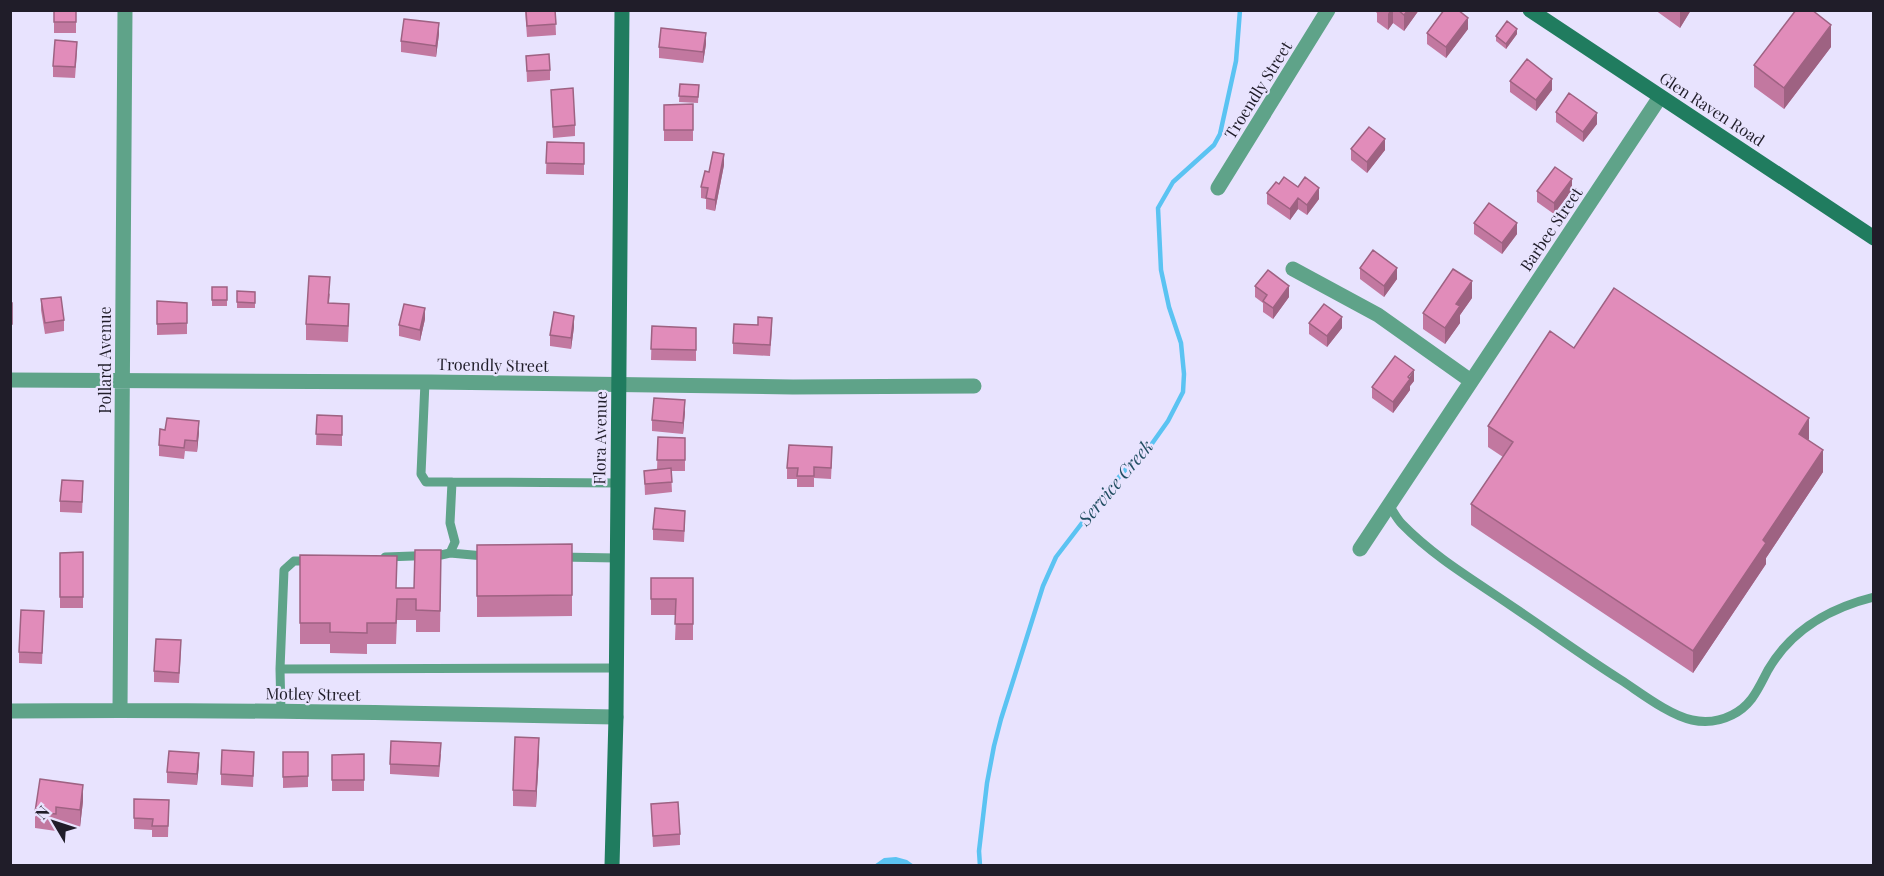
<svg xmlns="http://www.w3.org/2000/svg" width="1884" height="876" font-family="'Playfair Display',serif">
<rect width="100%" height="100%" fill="#e8e3fe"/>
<path fill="#5bc3f2" d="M896,857l11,3 7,5h-40l10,-7z"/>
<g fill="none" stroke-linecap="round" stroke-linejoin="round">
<path stroke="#5bc3f2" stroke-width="4.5" d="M980,866l-1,-15 8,-68 7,-37 7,-27 42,-133 13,-29 49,-64 35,-40 11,-8 17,-24 15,-29 1,-18 -3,-31 -12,-36 -8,-37 -3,-62 15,-26 41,-37 6,-11 16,-73 4,-51"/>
<path stroke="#5fa389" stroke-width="9" d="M452,482l166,1
M1389,505c4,6 8,14 13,19 34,35 77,59 117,87 34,23 67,47 102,69 20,13 48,35 71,40 13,3 28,1 40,-5 20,-10 26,-26 36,-45 23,-40 62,-62 106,-73
M450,553l34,3
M385,557l56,-2 9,-2 5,-11 -5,-19 2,-41h-26l-5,-8 4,-92
M559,557l58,1
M280,669l4,-99 10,-9h17
M281,712l-1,-43 336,-1"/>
<path stroke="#5fa389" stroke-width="15" d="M1218,188l110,-178
M1293,269l85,46 93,66
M10,380l421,2 362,5 181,-1
M1360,549l300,-452
M120,710l5,-700
M10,711c202,-2 404,2 606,6"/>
<path stroke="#207c5f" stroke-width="15" d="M1530,10l344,228
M612,866l4,-149 6,-707"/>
</g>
<path fill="#c278a0" d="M54,10h22v23h-22z
M525,10h30l1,25 -29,2z
M1374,10h45l-15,21 -11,-8 -5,7 -11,-8v-9z
M1655,10h36l-11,18z
M1468,29l-22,29 -19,-14v-11z
M439,34l-3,23 -35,-5v-11z
M1517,34l-11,15 -10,-8v-5z
M706,44l-3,19 -44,-5v-11z
M1831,47l-47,62 -30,-22v-22z
M77,52l-2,26 -22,-1v-11z
M526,56l24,14v10l-23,2z
M1510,81l42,9 -16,21 -26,-19z
M680,84l19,1 -1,18 -19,-1z
M551,90l24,35v11l-22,2z
M693,104v37h-29v-36z
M1556,112l41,12 -14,18 -27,-20z
M547,142l37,1v32l-38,-1z
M1351,149l34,1 -18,23 -16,-13z
M724,165l-9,46 -9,-2v-10l-5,-1v-11l8,-15z
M1279,184l19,3 21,12 -12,16 -9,-6 -8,11 -23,-16v-11z
M1572,190l-18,24 -17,-12v-11z
M1474,223l43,11 -15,20 -28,-20z
M1360,268l37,11 -13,18 -24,-18z
M1255,286l34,11 -16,22 -10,-7v-9l-8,-6z
M212,287h15v19h-15z
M237,291l18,1v16h-18z
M330,293l-1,10 20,17 -1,22 -42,-2v-16z
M1472,298l-12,17v8l-15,21 -22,-15v-16z
M41,299l23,21v11l-19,3 -4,-24z
M157,301l30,2v31l-30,1z
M10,303h2v32h-2z
M425,319l-5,22 -21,-5v-11z
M1309,323l33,5 -15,19 -18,-13z
M652,326l44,2v33l-45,-1z
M574,327l-3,22 -21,-3v-11z
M772,329l-2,27 -37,-2v-11z
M1574,348l235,91 -1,1 15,32 -57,86v6l-73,109 -222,-148v-21l32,-47 -15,-10v-21z
M1414,381l-4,5v4l-17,23 -21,-15v-11z
M685,411l-2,23 -31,-3v-11z
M317,415l25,1v30l-26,-1z
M199,432l-2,20 -12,-1 -1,8 -25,-3v-11z
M658,437l27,1v33h-14l1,21 -27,3 -1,-24 13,-1z
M832,458l-1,21 -17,-1v9h-17v-8h-10v-11z
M83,492l-1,21 -22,-1v-11z
M685,522l-1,20 -31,-2v-11z
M572,544v72l-95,1v-72z
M441,550l-1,82h-24v-12h-19l-1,24h-29v10l-37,-1v-9h-30v-89l96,33h18z
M83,552v56h-23v-55z
M651,578h42v62h-18l1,-25h-25z
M44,611l-2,53 -23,-1v-11z
M181,651l-2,32 -25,-1v-11z
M283,752h25v35l-25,1z
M364,754v37h-32v-36z
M441,754l-2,23 -49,-3v-10z
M539,754l-3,53 -23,-1v-16z
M254,763l-1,24 -32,-2v-11z
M199,764l-2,21 -30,-2v-11z
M134,799l35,1 -1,37h-16v-7l-18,-1z
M83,801l-3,26 -24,-3v7l-21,-3v-16z
M651,804l29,30v11l-27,2z"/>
<path fill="#9e6282" d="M1390,10h3v13l-5,7v-16z
M1408,10h11l-15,21v-16z
M1680,10h11l-11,18z
M1468,18v11l-22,29v-11z
M439,23v11l-3,23v-11z
M1831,25v22l-47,62v-21z
M1517,29v5l-11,15v-5z
M706,33v11l-3,19v-11z
M1552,79v11l-16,21v-11z
M1597,113v11l-14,18v-10z
M1385,139v11l-18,23v-11z
M724,154v11l-9,46v-11z
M1572,179v11l-18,24v-11z
M1319,188v11l-12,16v-10z
M1298,198v11l-8,11v-11z
M1517,223v11l-15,20v-11z
M1397,268v11l-13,18v-11z
M1472,281v17l-12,17v8l-15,21v-16l11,-24z
M1289,286v11l-16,22v-11z
M425,308v11l-5,22v-11z
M574,316v11l-3,22v-11z
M1342,317v11l-15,19v-11z
M1414,370v11l-4,5v4l-17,23v-11z
M685,400v11l-2,23v-11z
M1809,418v21l-10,16v-21z
M199,421v11l-2,20v-11z
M1823,450v22l-57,86v6l-73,109v-22l70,-111z
M539,738v16l-3,53v-16z
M199,753v11l-2,21v-11z
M83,785v16l-3,26v-17z"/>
<path fill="#e18cba" stroke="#9e6282" stroke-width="1.5" d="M54,10h22v12h-22z
M526,10h29l1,14 -29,2z
M1398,10h10l-4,5z
M1444,10h14l10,8 -22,29 -19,-14z
M1796,10h16l19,15 -47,63 -30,-23z
M404,19l35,4 -3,23 -35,-5z
M1507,21l10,8 -11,15 -10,-8z
M661,28l45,5 -3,19 -44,-5z
M55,40l22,2 -2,25 -22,-1z
M549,54l1,16 -23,1 -1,-15z
M1527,59l25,20 -16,21 -26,-19z
M680,84l19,1 -1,12 -19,-1z
M573,88l2,37 -22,2 -2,-37z
M1569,93l28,20 -14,19 -27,-20z
M693,104v26h-29v-25z
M1369,127l16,12 -18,23 -16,-13z
M547,142l37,1v21l-38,-1z
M713,152l11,2 -9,46 -9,-2 2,-10 -7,-1 4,-16 4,1z
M1555,167l17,12 -18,24 -17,-12z
M1284,177l14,10 7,-10 14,11 -12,17 -9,-7 -8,11 -23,-16 9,-11 3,2z
M1489,203l28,20 -15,20 -28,-20z
M1373,250l24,18 -13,18 -24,-18z
M1453,269l19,12 -16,23 4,2 -15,22 -22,-15z
M1268,270l21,16 -16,22 -10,-7 4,-6 -12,-9z
M309,276l21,1 -2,26 21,1 -1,22 -42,-2z
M212,287h15v13h-15z
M1614,288l195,130 -10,16 24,16 -60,90 3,3 -73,108 -222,-147 42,-62 -25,-16 62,-95 24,17z
M237,291l18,1v11l-18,-1z
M61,297l3,23 -19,3 -4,-24z
M157,301l30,2v20l-30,1z
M10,303h2v21h-2z
M404,304l21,4 -5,22 -21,-5z
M1324,304l18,13 -15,19 -18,-13z
M554,312l20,4 -3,22 -21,-3z
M758,317l14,1 -2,27 -37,-2 1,-19 24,1z
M652,326l44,2v22l-45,-1z
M1395,356l19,14 -6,7 2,2 -17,23 -21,-15z
M654,398l31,2 -2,23 -31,-3z
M317,415l25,1v19l-26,-1z
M167,418l32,3 -2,20 -12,-1 -1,8 -25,-3 1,-16 5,1z
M658,437l27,1v22h-28z
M789,445l43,2 -1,21 -17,-1v9h-17l1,-8h-11z
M671,468l1,14 -27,2 -1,-13z
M62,480l21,1 -1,21 -22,-1z
M655,508l30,3 -1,20 -31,-2z
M572,544v51l-95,1v-51z
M415,550h26l-1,61 -24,-1v-11h-19l-1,24h-29v10l-37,-1v-9h-30v-68l97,1 -1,32h18z
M83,552v45h-23v-44z
M651,578h42v46h-18l1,-25h-25z
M21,610l23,1 -2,42 -23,-1z
M156,639l25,1 -2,33 -25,-2z
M515,737l24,1 -3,53 -23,-1z
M391,741l50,2 -2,23 -49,-2z
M222,750l32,2 -1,24 -32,-2z
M169,751l30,2 -2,21 -30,-2z
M283,752h25v24l-25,1z
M364,754v26h-32v-25z
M40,779l43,6 -3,25 -24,-3v7l-21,-2z
M134,799l35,1 -1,26h-16l1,-7 -19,-1z
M678,802l2,32 -27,2 -2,-32z"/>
<g text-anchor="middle" stroke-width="4.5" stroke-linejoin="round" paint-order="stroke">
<g font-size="16" fill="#201d29" stroke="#e8e3fe">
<text transform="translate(1258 90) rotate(-58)" y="6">Troendly Street</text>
<text transform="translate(1712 109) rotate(33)" y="6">Glen Raven Road</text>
<text transform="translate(1551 229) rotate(-56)" y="6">Barbee Street</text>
<text transform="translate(105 360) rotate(-90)" y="6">Pollard Avenue</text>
<text transform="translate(493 365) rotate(1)" y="6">Troendly Street</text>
<text transform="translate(600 438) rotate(-89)" y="6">Flora Avenue</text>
<text transform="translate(313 694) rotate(1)" y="6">Motley Street</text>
</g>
<g font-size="18" font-style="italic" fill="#224e62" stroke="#e8e3fe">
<text transform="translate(1116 483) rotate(-50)" y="6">Service Creek</text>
</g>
</g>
<rect width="1884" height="876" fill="none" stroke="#201d29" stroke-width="24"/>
<g transform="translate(54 822) rotate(309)" stroke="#e8e3fe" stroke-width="4.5" paint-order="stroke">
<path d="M0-4.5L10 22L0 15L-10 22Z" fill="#201d29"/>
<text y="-9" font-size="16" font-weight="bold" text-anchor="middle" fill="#201d29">N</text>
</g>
</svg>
